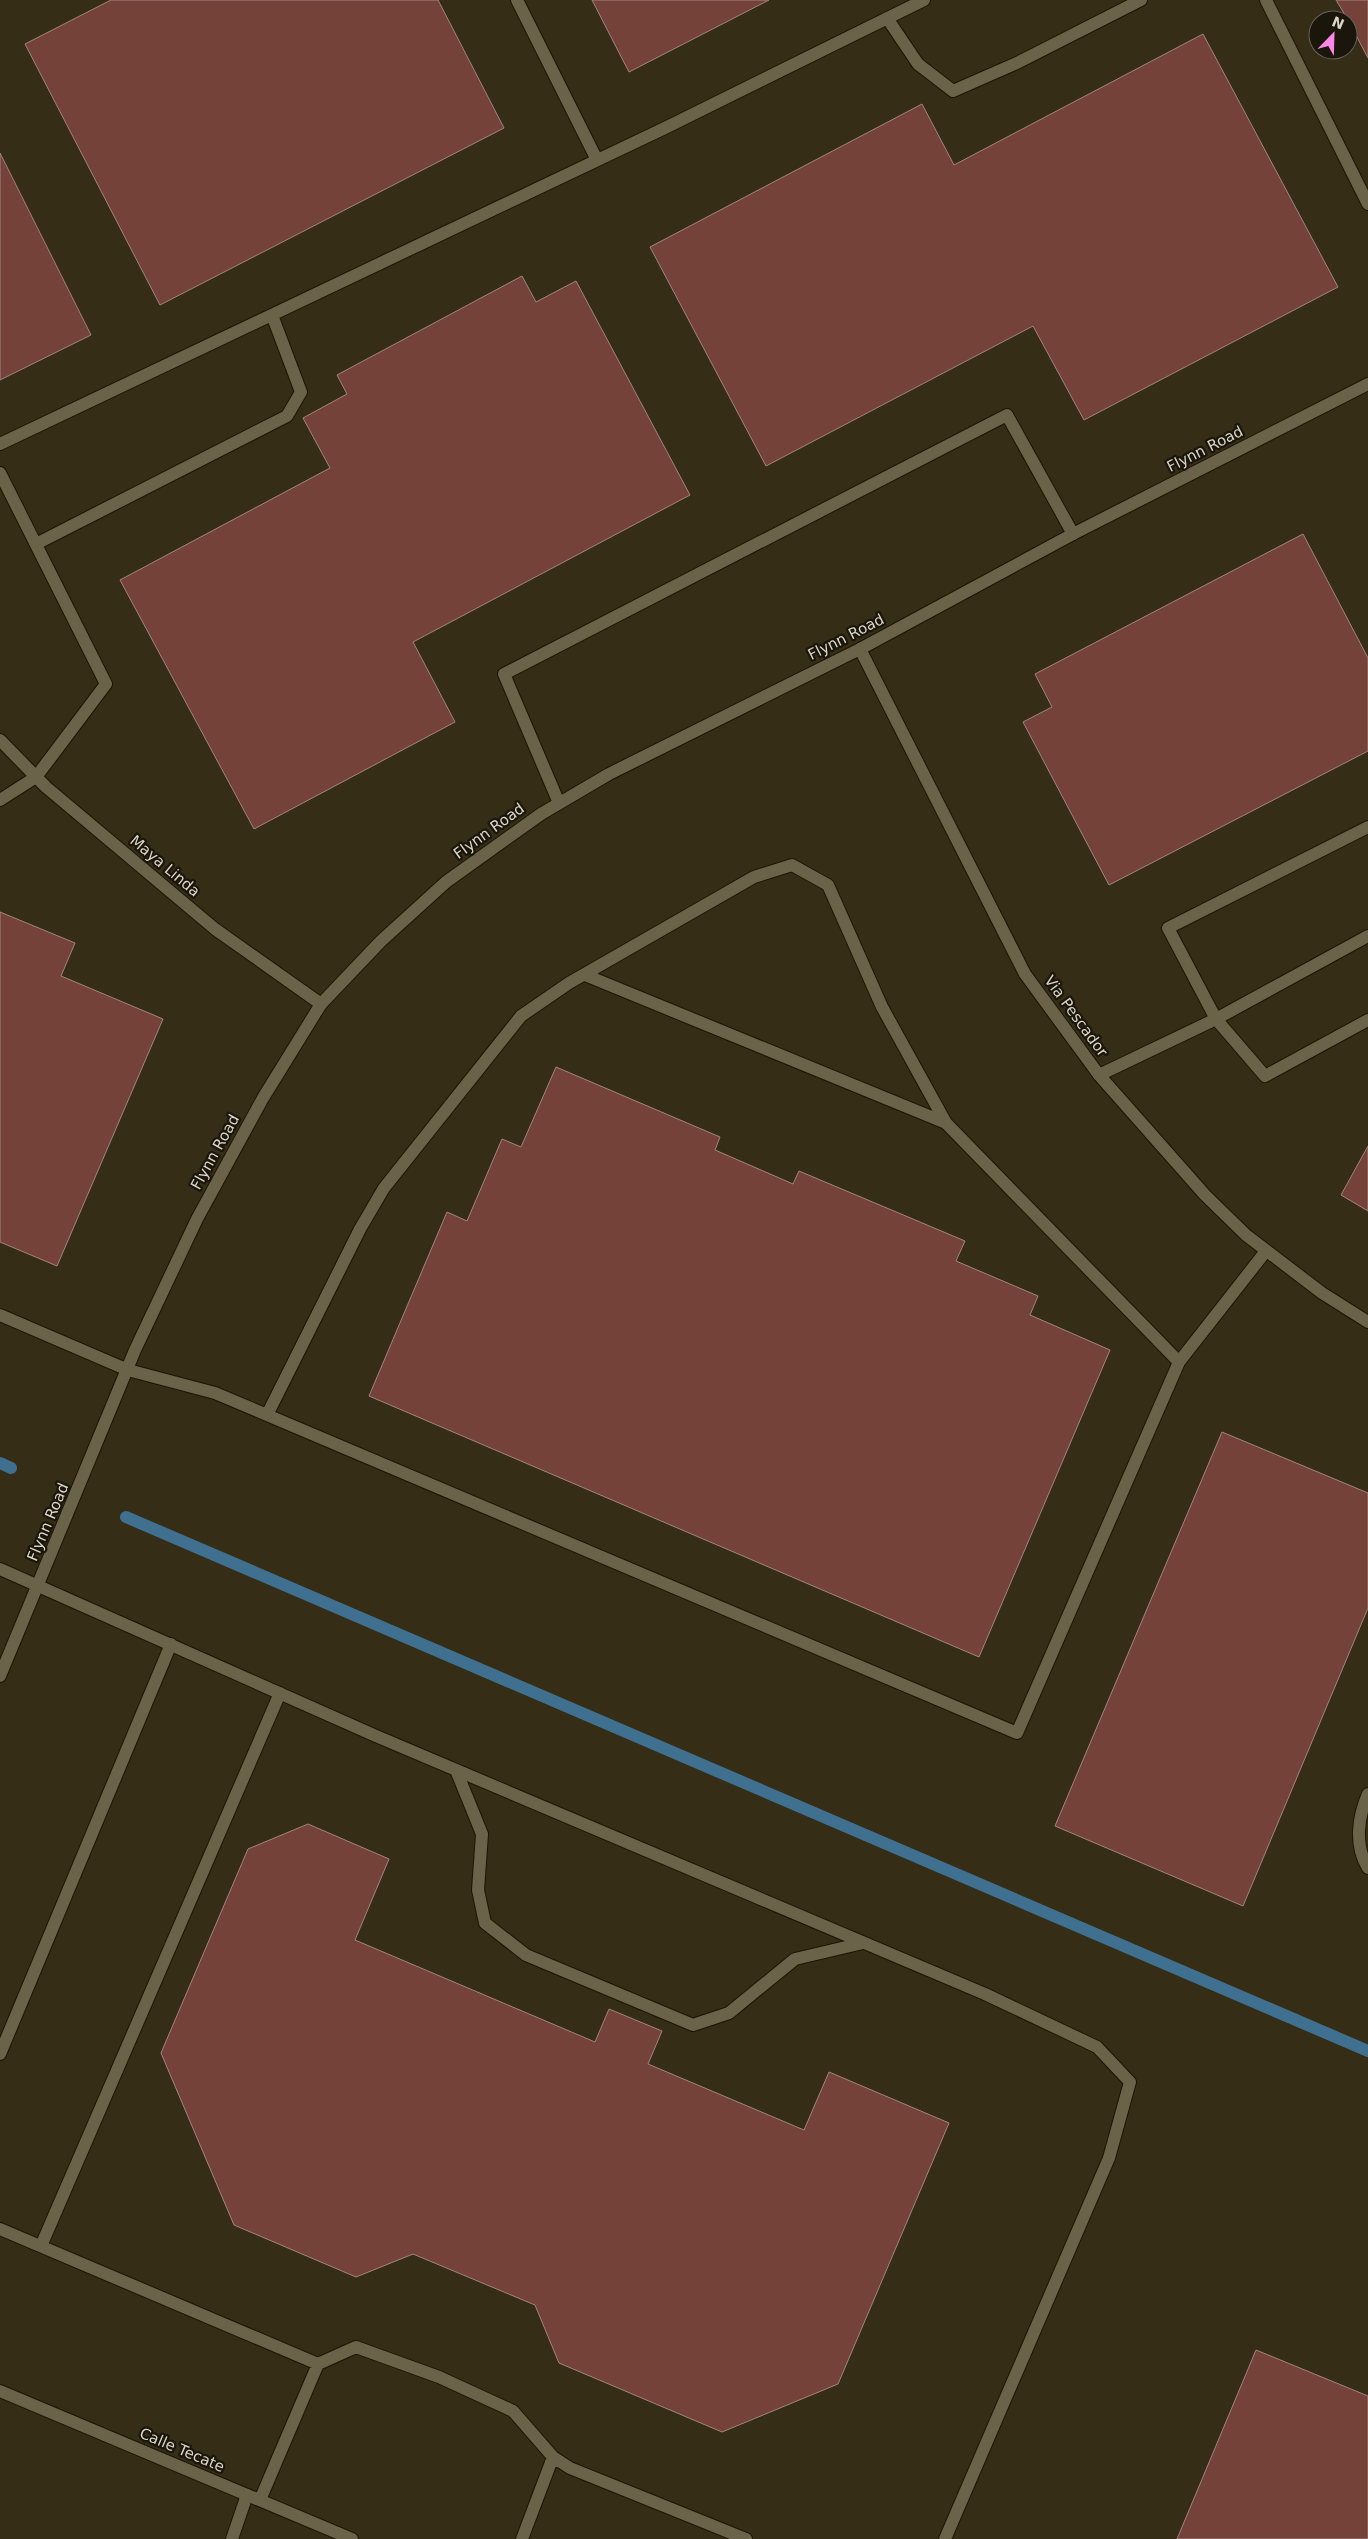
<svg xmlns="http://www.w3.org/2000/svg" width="1368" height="2539" font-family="'DejaVu Sans',sans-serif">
<rect width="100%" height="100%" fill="#362d17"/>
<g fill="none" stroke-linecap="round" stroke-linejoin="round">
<path stroke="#40708f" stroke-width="12" d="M0,1463l11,5
M126,1517l1242,534"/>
</g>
<path fill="#744239" stroke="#a2857f" d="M111,0h327l66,128 -344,177 -135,-261z
M592,0h177l-140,72z
M1336,0h32v58l-20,-38z
M1203,34l135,253 -254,133 -51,-94 -267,140 -116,-219 272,-143 32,61z
M0,153l91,182 -91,45z
M522,276l14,26 40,-21 114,214 -277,147 42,80 -201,107 -134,-249 210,-112 -27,-50 44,-24 -10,-19z
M1303,534l65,124v93l-259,134 -86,-163 29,-15 -17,-33z
M0,912l75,31 -14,33 102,43 -106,247 -57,-24z
M556,1067l164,70 -5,13 78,34 6,-13 166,70 -9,20 82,35 -8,19 80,35 -131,307 -610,-261 78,-184 20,9 35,-82 19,8z
M1368,1146v65l-27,-16z
M1222,1432l146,61v115l-125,298 -188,-80z
M308,1824l81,35 -34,81 240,102 14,-33 53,22 -14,33 156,66 25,-58 120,51 -111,261 -116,48 -163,-69 -24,-58 -122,-51 -57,23 -122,-52 -73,-172 87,-204z
M1256,2350l112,46v143h-191z"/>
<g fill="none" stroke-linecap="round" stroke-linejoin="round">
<g stroke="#1d1502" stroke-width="14">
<path id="service" d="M517,0l80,160
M1266,0l102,204
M887,18l31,46 35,27 64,-28 124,-63
M0,444l667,-317 257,-127
M0,473l106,211 -70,93 -36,23
M36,544l251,-128 14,-24 -29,-77
M559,803l-55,-129 503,-259 66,119
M1368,936l-152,83 49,57 103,-56
M585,975l361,148
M1099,1075l117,-56 -48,-91 200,-101
M0,1315l128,55 87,23 52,22 750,318 162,-371 -233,-239 -64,-116 -54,-122 -36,-20 -38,12 -185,106 -48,33 -137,172 -24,41 -93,186
M1179,1362l87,-111
M0,1569l376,167 609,258 112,53 33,35 -21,76 -164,381
M456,1770l26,64 -4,56 7,33 41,32 167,70 36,-12 66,-54 68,-16
M1368,1794c-10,23 -14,51 0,74
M0,2054l171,-410
M0,2229l318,135 38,-17 83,30 74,34 40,46 17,11 176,71
M41,2246l239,-553
M260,2500l58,-136
M232,2539l15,-44
M522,2539l31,-82"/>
</g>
<g stroke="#1d1502" stroke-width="14">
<path id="minor" d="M860,649l165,325 74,101 106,120 41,40 76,58 46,29
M0,740l46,47 169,142 106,75
M0,2391l352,148"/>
</g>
<g stroke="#1d1502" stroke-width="14">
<path id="secondary" d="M0,1676l135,-326 62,-131 66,-121 58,-94 60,-63 65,-59 95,-68 68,-40 251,-125 213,-115 295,-150"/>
</g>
<use href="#service" stroke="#6b624a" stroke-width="12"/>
<use href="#minor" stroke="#6b624a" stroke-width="12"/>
<use href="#secondary" stroke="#6b624a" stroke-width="12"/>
</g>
<g text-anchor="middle" stroke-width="4.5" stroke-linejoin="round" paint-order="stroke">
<g font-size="15" fill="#dad5c7" stroke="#1a160c">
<text transform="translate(1205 449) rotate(-27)" y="5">Flynn Road</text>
<text transform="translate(846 637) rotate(-27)" y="5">Flynn Road</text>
<text transform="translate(489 831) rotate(-36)" y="5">Flynn Road</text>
<text transform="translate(165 866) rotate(40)" y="5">Maya Linda</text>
<text transform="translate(1076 1016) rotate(54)" y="5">Via Pescador</text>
<text transform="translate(215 1152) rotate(-61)" y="5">Flynn Road</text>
<text transform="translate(48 1522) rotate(-67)" y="5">Flynn Road</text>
<text transform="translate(182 2450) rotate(23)" y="5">Calle Tecate</text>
</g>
</g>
<g transform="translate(1333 35) rotate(23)"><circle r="24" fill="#1a160c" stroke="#676257"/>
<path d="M0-4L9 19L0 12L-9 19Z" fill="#fb87e6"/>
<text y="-8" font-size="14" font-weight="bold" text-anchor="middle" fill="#dad5c7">N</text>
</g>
</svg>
